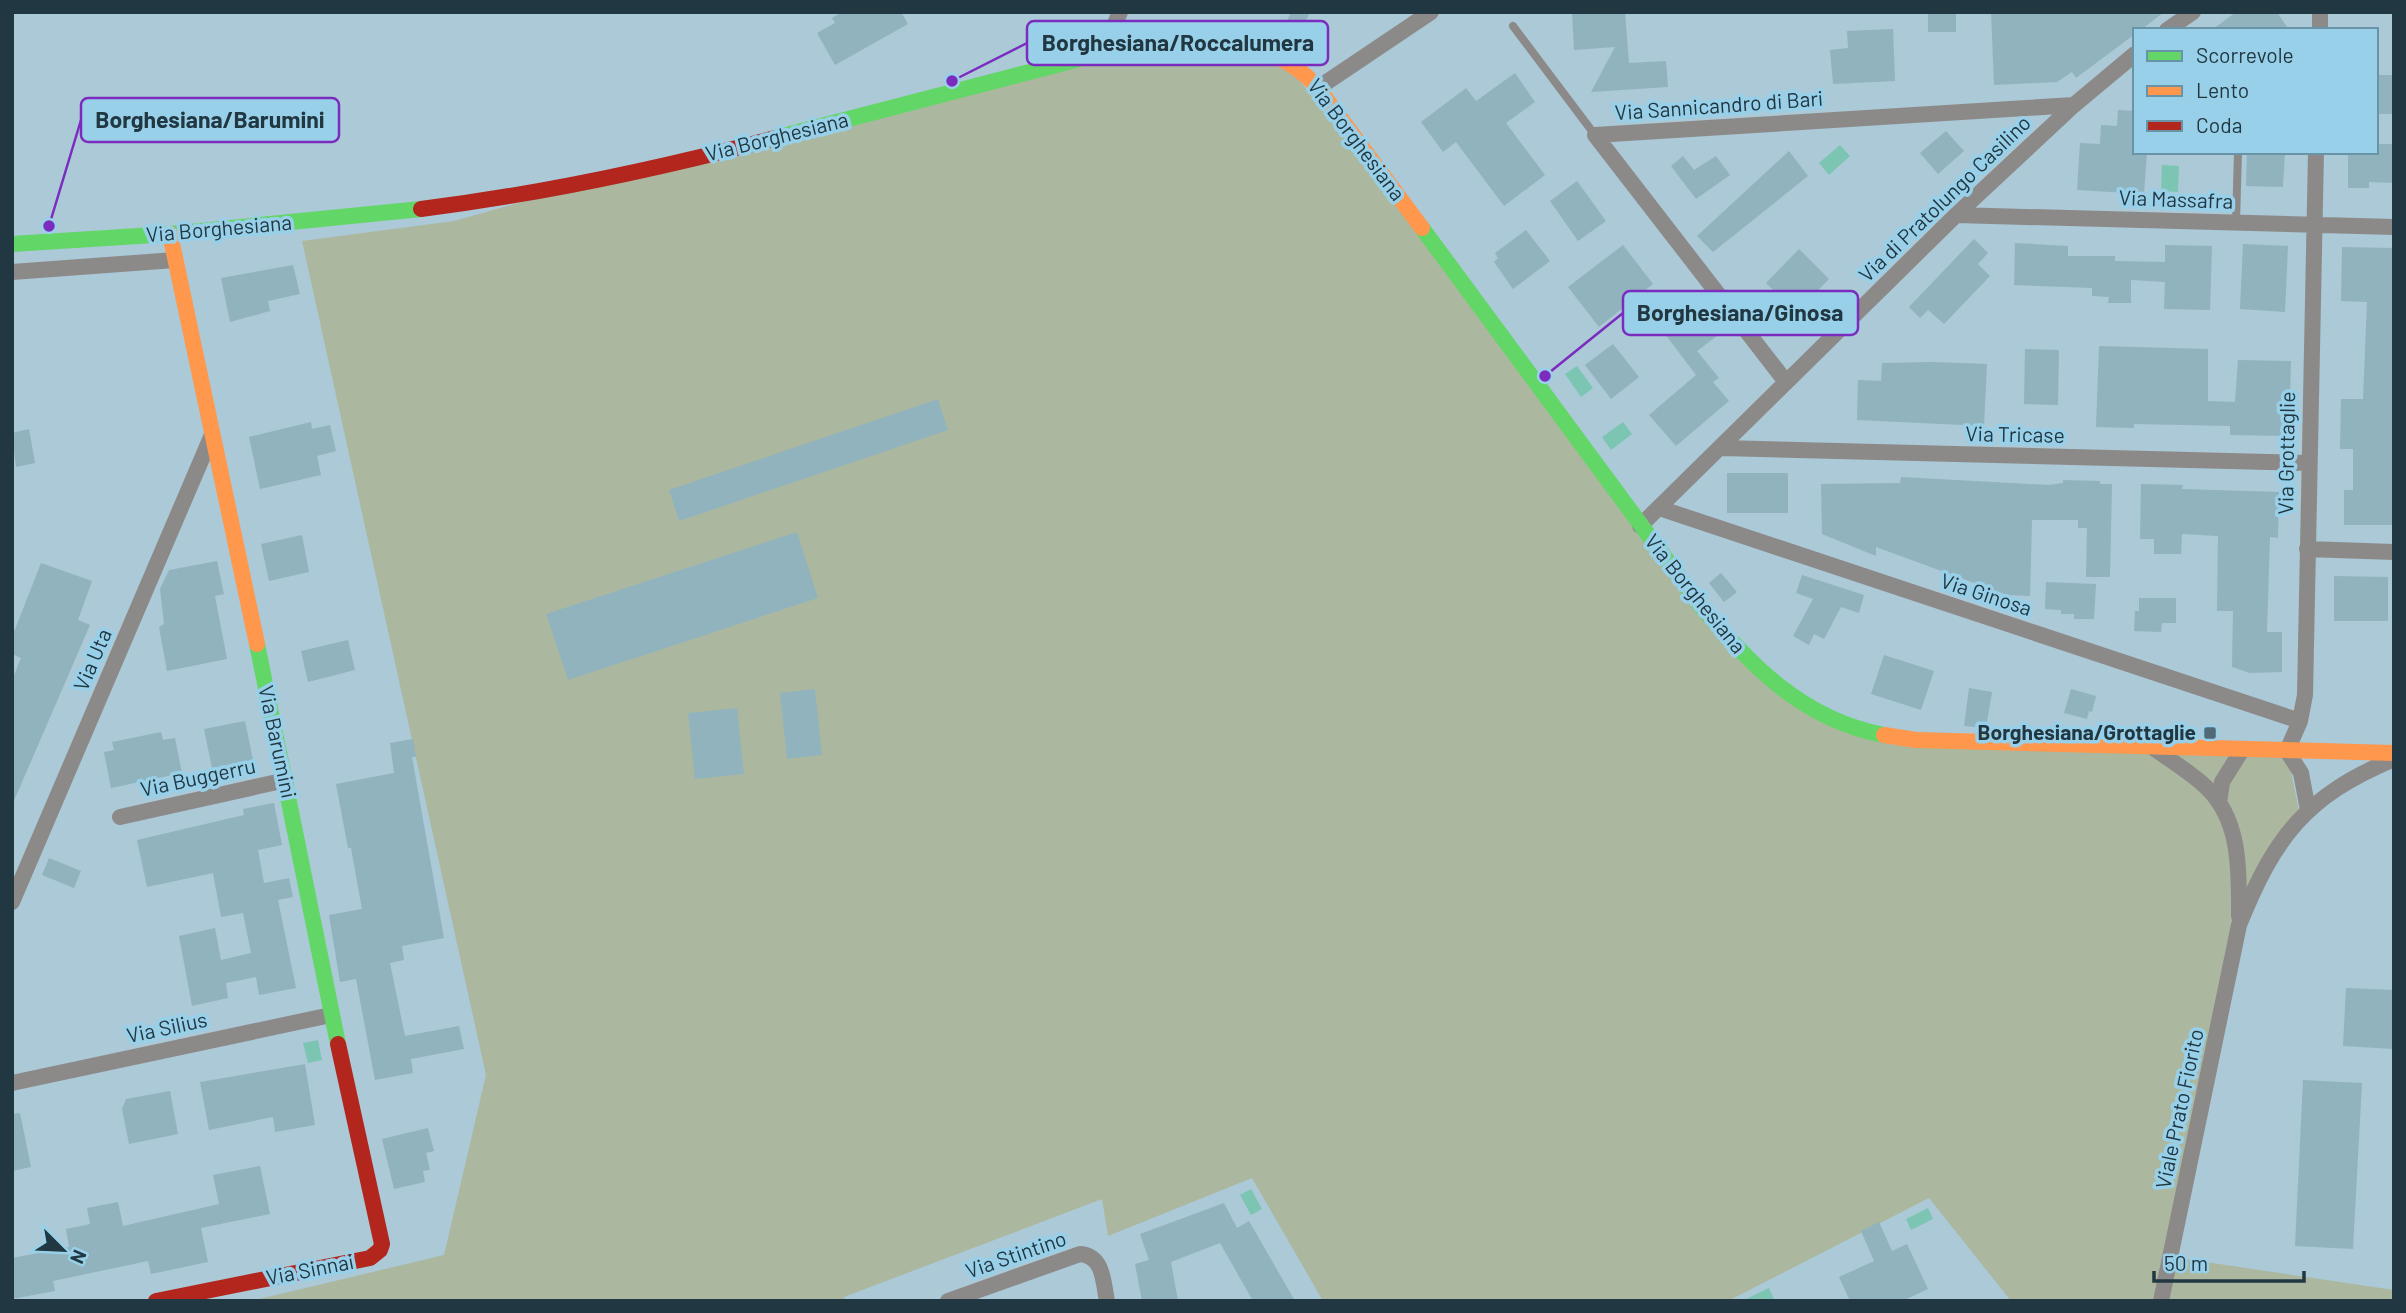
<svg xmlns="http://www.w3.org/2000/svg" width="2406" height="1313" font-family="Barlow,sans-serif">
<rect width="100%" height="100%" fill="#abc9d7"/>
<path fill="#abb89f" d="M1128,48l155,11 460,595 113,75 431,22 13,65 -61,109 -67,332 222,33v11h-383l-82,-103 -201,103h-405l-71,-123 -144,58 -6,-37 -258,98 2,4h-595l193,-46 42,-180 -184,-834 152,-20 153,-43z"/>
<path fill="#7cc5b2" d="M1840,145l10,11 -21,19 -10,-12z
M2162,165l17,1 -1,26 -17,-1z
M1577,366l16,22 -12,9 -16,-23z
M1623,422l9,12 -21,16 -9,-13z
M318,1040l4,20 -14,3 -5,-20z
M1251,1189l11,20 -11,6 -11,-20z
M1928,1208l5,11 -22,11 -5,-11z
M1769,1288l5,11 -4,2h-28z"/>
<path fill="#91b3bd" d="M842,12h59l7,12 -73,41 -18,-32 18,-10 -3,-5z
M1291,12h19l-15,31 -15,-7z
M1572,12h53l4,51 37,-2 2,26 -77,5 24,-45 -41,3z
M1928,12h28v20h-28z
M1991,12h173l-23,18h-6v4l-59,44 -4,-6 -15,10 -63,3z
M2236,12h41l12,18h-77z
M1893,29l2,52 -62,3 -3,-34 18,-2 -1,-17z
M1515,73l20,29 -29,21 39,52 -41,31 -48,-64 -13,10 -22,-30 45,-34 10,13z
M2376,75h18v39h-18z
M2118,110l17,1v41h12l-3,42 -67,-4 3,-47 20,1 1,-19 16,1z
M1946,131l18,20 -26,23 -18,-21z
M2376,144h18v39l-25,-1v6h-21v-36h28z
M1789,151l19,25 -95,76 -16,-16z
M2247,152h38l-2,35 -37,-1z
M1683,156l11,14 22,-14 14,19 -34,24 -25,-33z
M1577,181l29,40 -28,20 -28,-40z
M1526,230l24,31 -37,28 -19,-27 4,-4 -3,-5z
M1974,239l14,14 -10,11 12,12 -46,48 -16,-14 -8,8 -11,-11z
M2015,243l53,3v10h47v5l50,1v-17l47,1 -2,64 -46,-1 1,-27 -34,-2v23h-23l1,-6 -17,-1v-8l-78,-3z
M2243,244l45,2 -3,66 -45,-3z
M1623,245l30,39 -54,43 -31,-40z
M2342,247l52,1v277h-50v-35h9v-41h-13l1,-50h22l4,-97 -26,-1z
M1799,249l30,30 -33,34 -30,-30z
M293,265l7,29 -32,7 2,10 -40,11 -9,-44z
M1697,309l20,27 -20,15 22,27 -6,4 16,19 -53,45 -27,-31 47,-40 -34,-45 10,-8 3,4z
M1613,344l26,33 -28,22 -26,-34z
M2099,346l109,3v52l27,1 3,-42 53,1 -2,75 -59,-1v-9l-96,-2v4l-38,-1z
M2025,349l34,1 -1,55 -34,-1z
M1933,362l54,2 -3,62 -127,-6 1,-40 23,1 1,-18z
M938,399l10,31 -269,91 -10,-31z
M311,422l1,7 18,-4 6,26 -19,5 4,19 -61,14 -11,-52z
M29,429l6,34 -19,4 -4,-34z
M1727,473h61v40h-61z
M1901,477l148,8 14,-2v-3l37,1v3h12l-2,93h-24l1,-49h-9v-8h-46l-2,76 -23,-1 -131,-48v9l-54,-22 -1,-50 79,-1z
M2141,484l42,1 -1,4 97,3 -1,46 -8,-1 -3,95h15v40l-32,1 -18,-6 1,-56h-16l1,-75 -36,-2 -1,20h-27v-15h-14z
M797,532l21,66 -250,82 -22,-66z
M302,535l7,37 -40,9 -8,-37z
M217,561l7,33 -9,2 12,63 -60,12 -8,-44 5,-3 -4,-35 9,-19z
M41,563l51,18 -14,39 12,5 -77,178 -1,-123 9,-22 -9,-4v-17z
M1721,573l16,19 -13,10 -15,-19z
M1802,575l62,20 -5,18 -18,-6 -17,32 -10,-5 -5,11 -16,-9 20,-37 -17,-6z
M2334,576l54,1v44h-54z
M2046,582l50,2 -2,35h-20v-5h-13v-4l-16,-1z
M2139,598h37v25h-14l-1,9 -27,-1 1,-20h4z
M348,640l7,30 -47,12 -7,-31z
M1884,655l50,16 -13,39 -50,-16z
M1969,688l23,4 -6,36 -22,-2z
M815,689l7,66 -35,4 -7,-66z
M2071,689l25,7 -4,16 -3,-1 -2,8 -23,-6z
M737,708l7,66 -49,5 -7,-66z
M245,721l8,39 -41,8 -8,-39z
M161,732l2,8 12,-2 7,35 -71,15 -7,-36 10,-2 -2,-8z
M413,739l3,18h-4l32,181 -42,8 2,14 -14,3 15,73 54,-10 5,23 -53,10 2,14 -38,7 -19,-101 -16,3 -11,-67 33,-6 -11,-61h-3l-12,-64 58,-11 -4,-30z
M274,803l8,42 -24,5 6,33 25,-5 4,19 -15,3 18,88 -37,7 -3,-18 -30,6 2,15 -36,8 -13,-70 36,-8 6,32 30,-7 -8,-40 -22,4 -8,-44 -66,14 -10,-47 107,-25 -1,-6z
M49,858l32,13 -7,17 -32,-13z
M2346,988l48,2v59l-51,-3z
M305,1064l10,61 -40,7 -2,-15 -64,13 -9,-48z
M2303,1080l59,3 -9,166 -58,-3z
M170,1091l8,43 -49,10 -7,-35 4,-10z
M20,1113l11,54 -19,4v-57z
M428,1128l6,23 -8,2 4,17 -7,1 2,11 -31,7 -12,-50z
M260,1166l10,48 -69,14 7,34 -57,12 -3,-13 -95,20 2,10 -43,8v-41l57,-11 -3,-18 24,-5 -3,-16 31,-6 5,24 96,-22 -6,-29z
M1224,1203l13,25 12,-7 46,80h-42l-33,-58 -49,19 7,39h-36l-7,-37 14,-4 -9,-26z
M1879,1222l13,29 15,-7 21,45 -26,12h-52l-11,-24 35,-16 -13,-30z"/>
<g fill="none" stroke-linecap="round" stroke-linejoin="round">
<path stroke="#8c8a89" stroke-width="8" d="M1513,26l82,109
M2236,223l2,-71"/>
<path stroke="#8c8a89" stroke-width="16" d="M2167,30l26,-18
M2320,30v-18
M1103,52l17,-40
M1318,88l113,-76
M1956,215l438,12
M12,272l163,-12
M1786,382l-191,-247 479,-30
M1721,448l587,15
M1659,508l641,213
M1640,526l316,-311 118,-110 61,-51
M2307,549l87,3
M2152,747c18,13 38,25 54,40 35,33 33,84 33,129
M2219,803l3,-21 20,-32
M2308,810l-7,-37 -14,-22 13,-30 5,-26 11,-543
M120,817l166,-37
M12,902l200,-467
M12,1083l319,-68
M948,1301l132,-47c24,2 23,28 27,47
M2161,1301l78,-376c35,-87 66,-129 155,-166"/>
<path stroke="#63d668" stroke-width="16" d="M775,138l335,-87 82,-7
M1422,228l278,377c50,60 103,115 184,130
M12,244l158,-10 251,-25
M257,644l81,400"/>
<path stroke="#ff974d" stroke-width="16" d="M1192,44c51,0 91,4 126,44l104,140
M170,234l87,410
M1884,735l32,5 478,13"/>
<path stroke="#b3261e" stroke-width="16" d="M421,209c119,-15 237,-40 354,-71
M156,1301l214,-43 10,-8 2,-6 -44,-200"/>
</g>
<rect fill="#516a76" stroke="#99d0e9" stroke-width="2.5" x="2203" y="726" width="14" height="14" rx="3.5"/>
<g text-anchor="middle" stroke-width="7" stroke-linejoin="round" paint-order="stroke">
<g font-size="21" fill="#213741" stroke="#99d0e9">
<text transform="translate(1719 106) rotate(-4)" y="7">Via Sannicandro di Bari</text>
<text transform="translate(777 137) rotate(-14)" y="7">Via Borghesiana</text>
<text transform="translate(1356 140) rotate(53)" y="7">Via Borghesiana</text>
<text transform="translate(1945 199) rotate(-44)" y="7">Via di Pratolungo Casilino</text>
<text transform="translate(2176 200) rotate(2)" y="7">Via Massafra</text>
<text transform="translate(219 229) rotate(-5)" y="7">Via Borghesiana</text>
<text transform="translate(2015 435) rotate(1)" y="7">Via Tricase</text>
<text transform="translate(2287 453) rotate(-89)" y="7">Via Grottaglie</text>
<text transform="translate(1695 594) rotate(51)" y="7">Via Borghesiana</text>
<text transform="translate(1986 595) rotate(18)" y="7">Via Ginosa</text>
<text transform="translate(93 660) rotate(-67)" y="7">Via Uta</text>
<text transform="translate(277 742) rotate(78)" y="7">Via Barumini</text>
<text transform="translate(198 778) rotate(-12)" y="7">Via Buggerru</text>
<text transform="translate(167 1028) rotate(-12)" y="7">Via Silius</text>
<text transform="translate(2180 1109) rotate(-78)" y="7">Viale Prato Fiorito</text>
<text transform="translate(1016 1255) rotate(-19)" y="7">Via Stintino</text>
<text transform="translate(310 1270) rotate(-11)" y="7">Via Sinnai</text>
</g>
<g font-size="21" font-weight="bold" fill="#213741" stroke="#99d0e9" text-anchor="end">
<text x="2196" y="740">Borghesiana/Grottaglie</text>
</g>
</g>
<path fill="none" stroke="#7b2cbf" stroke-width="2.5" d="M952 81L1027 43M49 226L81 120M1545 376L1623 313"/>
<g fill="#7b2cbf" stroke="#99d0e9" stroke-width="2.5">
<circle cx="952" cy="81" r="7"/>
<circle cx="49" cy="226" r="7"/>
<circle cx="1545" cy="376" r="7"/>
</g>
<g fill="#99d0e9" stroke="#7b2cbf" stroke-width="2.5">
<rect x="1027" y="21" width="301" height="44" rx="7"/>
<rect x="81" y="98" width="258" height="44" rx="7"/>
<rect x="1623" y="291" width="235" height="44" rx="7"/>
</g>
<g font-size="23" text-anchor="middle" font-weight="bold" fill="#213741">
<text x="1178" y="51">Borghesiana/Roccalumera</text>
<text x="210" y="128">Borghesiana/Barumini</text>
<text x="1740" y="321">Borghesiana/Ginosa</text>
</g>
<rect width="2406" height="1313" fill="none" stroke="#213741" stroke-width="28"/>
<rect x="2133" y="28" width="245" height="126" fill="#99d0e9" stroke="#6993a6" stroke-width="2"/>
<rect x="2147" y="51" width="35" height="10" fill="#63d668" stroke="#6993a6" stroke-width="2"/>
<text x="2196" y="63" font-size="21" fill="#213741">Scorrevole</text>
<rect x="2147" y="86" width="35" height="10" fill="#ff974d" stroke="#6993a6" stroke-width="2"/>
<text x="2196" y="98" font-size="21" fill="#213741">Lento</text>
<rect x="2147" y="121" width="35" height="10" fill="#b3261e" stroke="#6993a6" stroke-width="2"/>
<text x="2196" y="133" font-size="21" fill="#213741">Coda</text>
<g transform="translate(63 1250) rotate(114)" stroke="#99d0e9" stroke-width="5" paint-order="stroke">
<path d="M0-5L12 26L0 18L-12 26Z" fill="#213741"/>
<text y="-10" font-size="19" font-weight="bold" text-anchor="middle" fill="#213741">N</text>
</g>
<path d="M2154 1271v10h150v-10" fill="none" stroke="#213741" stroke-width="3.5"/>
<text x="2164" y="1271" font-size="21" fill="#213741" stroke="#99d0e9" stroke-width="5" paint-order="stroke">50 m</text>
</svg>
